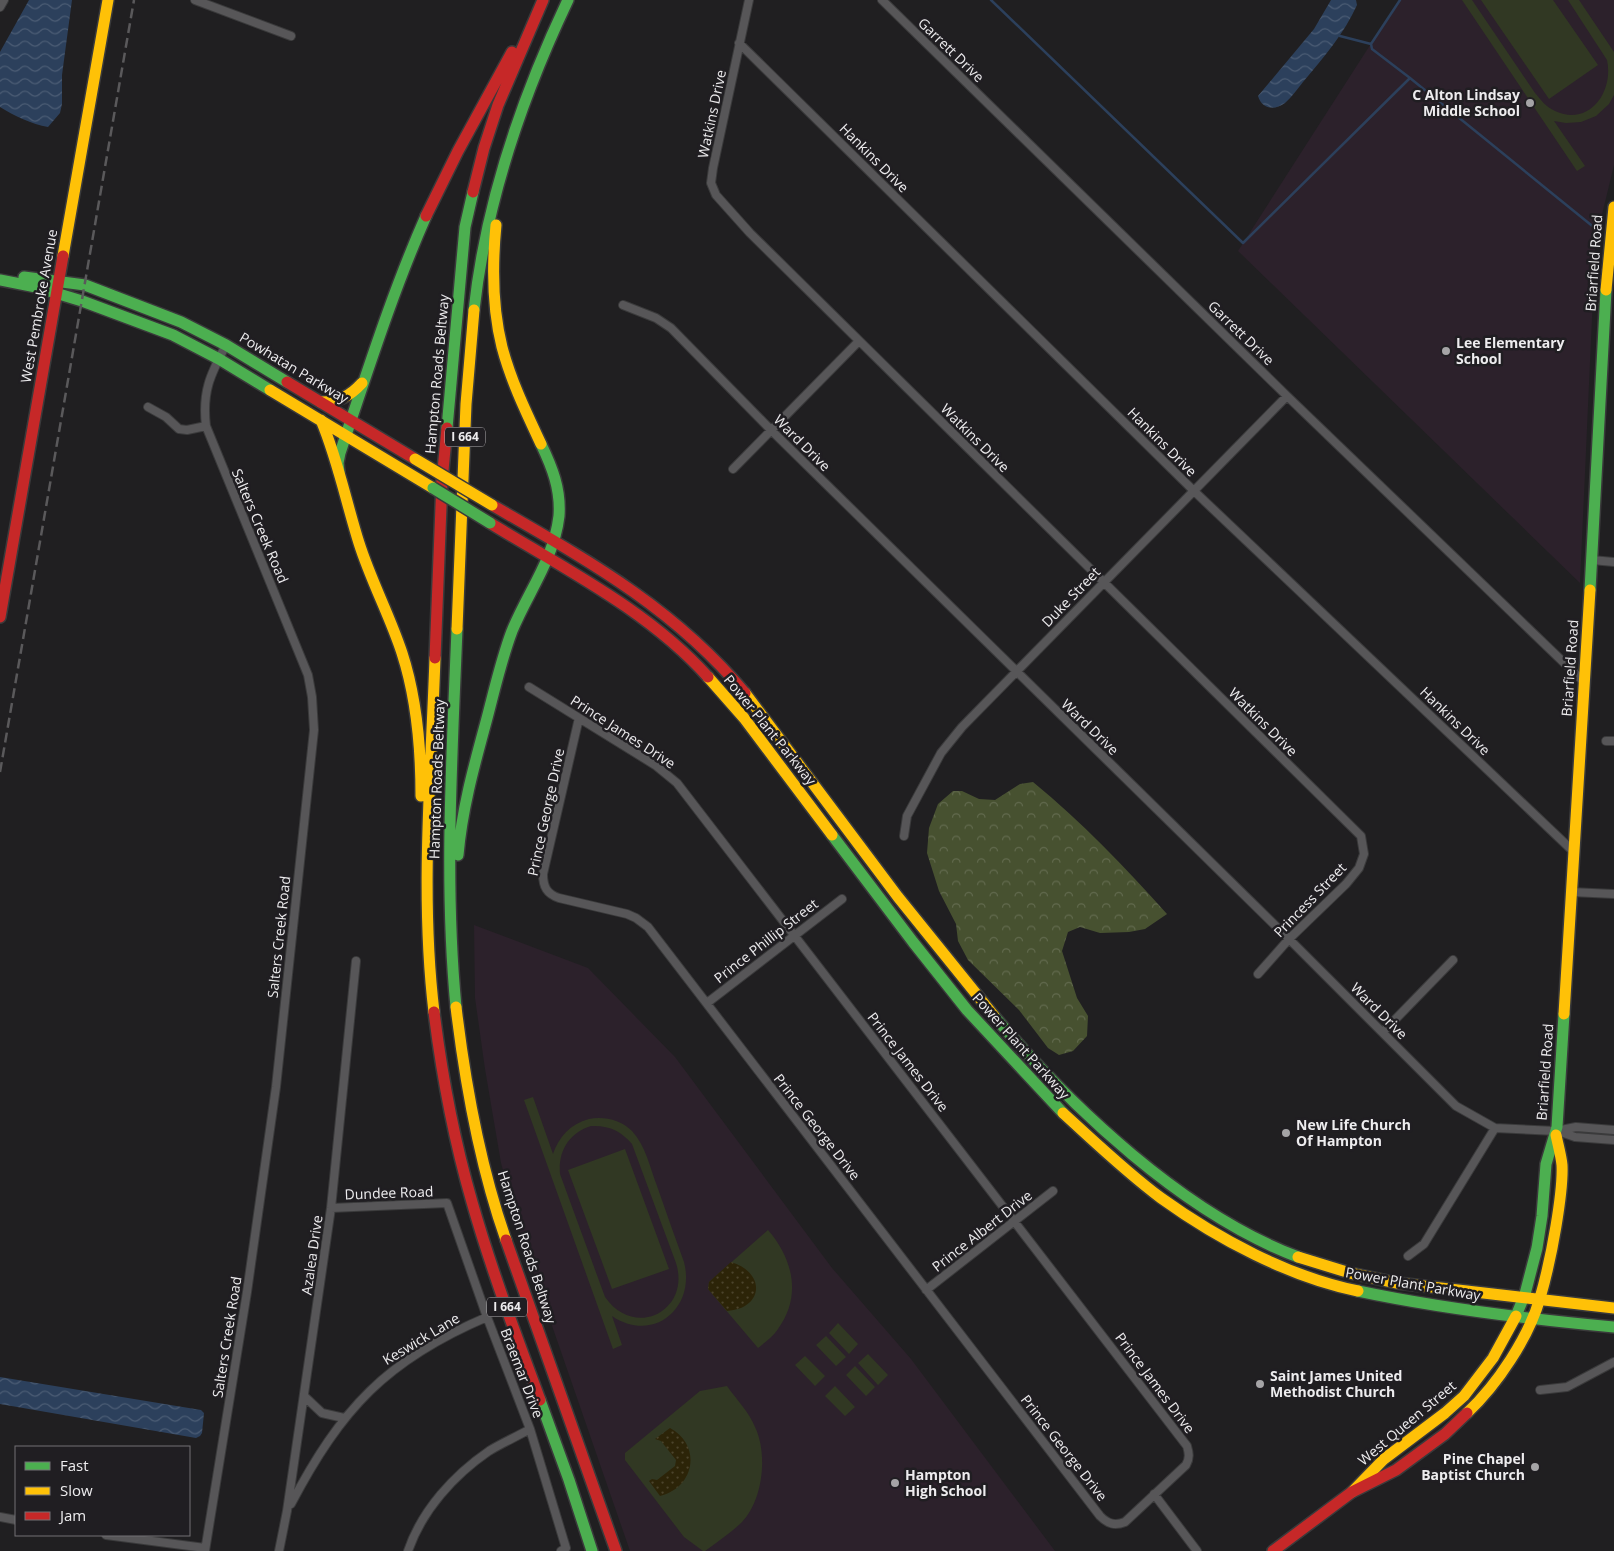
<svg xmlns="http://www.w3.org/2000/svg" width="1614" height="1551" font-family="'Open Sans',sans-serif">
<defs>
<pattern id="forest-crowns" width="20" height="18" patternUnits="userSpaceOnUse" patternTransform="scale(1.25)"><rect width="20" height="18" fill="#475130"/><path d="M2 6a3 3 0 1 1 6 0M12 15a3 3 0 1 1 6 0" fill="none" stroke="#626a4e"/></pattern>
<pattern id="sand-dots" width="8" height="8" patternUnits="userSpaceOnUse" patternTransform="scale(1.25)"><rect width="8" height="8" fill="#2c2408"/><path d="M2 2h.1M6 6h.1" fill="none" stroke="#4b442c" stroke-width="1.8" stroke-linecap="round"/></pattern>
<pattern id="water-waves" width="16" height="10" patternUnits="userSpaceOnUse" patternTransform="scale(1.25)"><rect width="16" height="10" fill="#2c405c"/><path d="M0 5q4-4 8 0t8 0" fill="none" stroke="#4b5c74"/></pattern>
</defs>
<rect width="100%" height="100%" fill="#201f21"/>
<path fill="#2c212b" d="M1399,0h215v165l-16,66 -2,-1 -16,353 -342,-332z
M474,925l114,43 87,89 157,211 79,91 144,192h-425l-108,-312 -21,-76 -16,-94 -10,-71z"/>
<path fill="#313823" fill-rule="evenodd" d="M1462,0h10l63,93c6,7 11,14 20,18 34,16 59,-19 52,-51l-39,-60h11l35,52v43l-5,9 -13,12 -15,6 -15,1 -12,-2 31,45 -8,5z
M1481,0h72l45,65 -49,34z
M533,1097l20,57c6,-17 17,-30 36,-35 15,-3 32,1 43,12 14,15 18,37 25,55 9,26 18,51 27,76 12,46 -31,82 -72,54l10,29 -9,4 -89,-249zM591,1126c18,-1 30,5 41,18l44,119c15,47 -41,77 -71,34l-45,-123c-2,-23 9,-41 31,-48z
M625,1149l44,120 -57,20 -44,-119z
M768,1230c25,29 34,66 10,99 -5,8 -13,13 -20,19l-50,-59 1,-7z
M838,1323l20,21 -9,10 -20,-21z
M826,1336l20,21 -10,9 -20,-21z
M868,1354l20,21 -10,10 -20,-22z
M805,1356l20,20 -10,10 -20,-21z
M855,1366l20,21 -9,9 -20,-21z
M727,1386c9,13 22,26 28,41 13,27 8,73 -13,95 -11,11 -25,20 -37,29h-2l-19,-14 -59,-77v-7l75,-62z
M835,1386l20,21 -10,9 -20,-20z"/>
<path fill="url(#forest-crowns)" d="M1033,782c49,40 92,85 134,132l-22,15 -16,3 -29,1 -20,-6 -12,5 -6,19 15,47 11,18 -1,20 -14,15 -14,4 -11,-7 -29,-38 -51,-50 -10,-19 -2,-17 -17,-33 -12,-38 2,-25 9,-24 15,-13h9l17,8 16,1 25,-16z"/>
<path fill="url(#sand-dots)" d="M731,1262c36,11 32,47 -4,49l-19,-22 1,-7z
M670,1428c32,17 25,60 -10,68l-11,-15 3,-2 5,1 18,-14 1,-6 -15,-19 -6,-2z"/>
<path fill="url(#water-waves)" d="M29,0h43l-10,75v29l-2,9 -12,14c-16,-3 -34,-11 -48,-20v-55z
M1331,0h25l1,5c-13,29 -33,52 -54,77 -5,6 -11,15 -18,21 -11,8 -23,6 -27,-7l56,-67z
M0,1377l201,33 3,3 -2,20 -2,3 -4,2 -196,-34z"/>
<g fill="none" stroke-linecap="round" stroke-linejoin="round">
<path stroke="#2c405c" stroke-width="2.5" d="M991,0l252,243 167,-165 186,151
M1400,0l-29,44 1,5 38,29
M1340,36l31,8"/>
<g stroke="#3a3a3b" stroke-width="10">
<path id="street" d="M195,0l96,36
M749,0l-36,168 -2,15 5,12 34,38 611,603 3,18 -5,14 -13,16 -57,55 -31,35
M882,0l405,396 296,285
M0,7l4,-7
M739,43l455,448 380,361
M623,305l33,13 15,10 100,102 518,509 167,167 39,22 61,3 20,-4 38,3
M148,407l18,10 13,12 8,1 19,-4
M733,469l126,-128
M1592,560l22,2
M529,687l126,78 22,18 510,663c2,7 3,12 -1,19l-61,57c-10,4 -17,2 -25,-6l-452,-589 -12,-9 -9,-4 -68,-16c-12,-4 -16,-11 -16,-24l36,-156
M1606,741h8
M904,836l3,-20 34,-63 21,-26 325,-331
M1571,892l43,2
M707,1003l135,-104
M1383,1032l70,-72
M1558,1131l17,6 39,3
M331,1208l116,-5 40,114 43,112 36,119 -5,3
M1408,1256l16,-12 71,-116
M926,1290l127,-99
M1540,1390l27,-3 47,-25
M304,1396l18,17 22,5
M1154,1494l43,57
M291,1504c50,-95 95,-144 196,-187
M0,1517l16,3
M106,1535l99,13
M205,1551l42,-259 29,-205 38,-357 -2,-33 -4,-22 -102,-249c-4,-34 4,-51 20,-81
M279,1551l8,-40 44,-303 25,-247
M408,1551c14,-41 46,-76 81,-100 13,-8 27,-14 41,-22"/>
</g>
<g stroke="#3a3a3b" stroke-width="14">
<path id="fast" d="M24,277l61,8 96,37 45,23 61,37
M0,280l36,7 46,14 91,34 46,24 51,31
M474,310c12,-109 47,-211 94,-310
M447,428l18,-201 8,-35
M339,472l-1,-9 2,-10c27,-80 52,-160 86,-237
M1590,590l16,-300
M832,835l81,107 54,68 96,103
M458,855c4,-46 16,-89 28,-133 8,-30 15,-62 26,-91 16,-39 42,-72 47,-115 2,-27 -7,-49 -18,-72
M456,1007c-12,-125 -4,-251 1,-378
M994,1016c78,92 190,198 304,241
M1358,1291c85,18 170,28 256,36
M1516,1316l9,-22 12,-46 5,-32 4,-52 11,-37 7,-113
M540,1400l29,80 23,71"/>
</g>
<g stroke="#3a3a3b" stroke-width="14">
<path id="slow" d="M496,225c-4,41 -4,82 6,122 9,34 24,65 39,97
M63,256l45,-256
M1606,290l8,-83
M270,390l163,98
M321,402c18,0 29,-6 41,-19
M321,420c17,40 25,82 38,123 12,38 31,73 43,110 15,46 19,95 19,143
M457,629l9,-225 8,-94
M708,677l36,41 88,117
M745,693l153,204 96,119
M456,1007c9,75 25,162 50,233
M434,1012c-14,-117 -3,-236 1,-354
M1564,1014l26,-424
M1063,1113c32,29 63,59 98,85 57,41 128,79 197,93
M1298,1257l52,16 47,10 217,25
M1467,1413c30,-28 62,-76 73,-115 7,-24 12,-48 16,-72 3,-18 7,-42 6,-61 -1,-10 -4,-20 -6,-30
M1352,1492l32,-33 61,-46 19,-17 29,-38 23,-42"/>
</g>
<g stroke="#3a3a3b" stroke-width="14">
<path id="jam" d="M473,192l11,-44 14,-43 45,-105
M426,216l32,-65 54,-99
M287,382l128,77
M492,505c95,55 181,102 253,188
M490,523c75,46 159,88 218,154
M0,617l63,-361
M435,658l7,-177 5,-53
M434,1012c8,64 20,128 38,190 19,67 44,133 68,198
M506,1240l110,311
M1273,1551l79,-59 44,-22 49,-36 22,-21"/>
</g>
<use href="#street" stroke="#575658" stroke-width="8"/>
<use href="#fast" stroke="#4caf50" stroke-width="11"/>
<use href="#slow" stroke="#ffc107" stroke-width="11"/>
<use href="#jam" stroke="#c62828" stroke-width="11"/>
<path stroke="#5a595b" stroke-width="2.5" stroke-dasharray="10 5" stroke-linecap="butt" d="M0,772l134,-772"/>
<g stroke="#3a3a3b" stroke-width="14" stroke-linecap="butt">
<path id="fast-bridge" d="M433,488l57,35"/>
</g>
<g stroke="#3a3a3b" stroke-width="14" stroke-linecap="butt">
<path id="slow-bridge" d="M415,459l77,46"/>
</g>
<use href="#fast-bridge" stroke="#4caf50" stroke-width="11"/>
<use href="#slow-bridge" stroke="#ffc107" stroke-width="11"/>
</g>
<g fill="#a5a4a6" stroke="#201e22" stroke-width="2">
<circle cx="1530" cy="103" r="5"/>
<circle cx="1446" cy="351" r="5"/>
<circle cx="1286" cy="1133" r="5"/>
<circle cx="1260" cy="1384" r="5"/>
<circle cx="1535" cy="1467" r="5"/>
<circle cx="895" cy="1483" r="5"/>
</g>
<g text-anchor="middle" stroke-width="5" stroke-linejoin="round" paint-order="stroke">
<g fill="#201e22" stroke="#b0aeb1" stroke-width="1">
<rect x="445" y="427.5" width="40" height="19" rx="4"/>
<rect x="487" y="1297.5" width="40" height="19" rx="4"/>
</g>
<g font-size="12" font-weight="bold" fill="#edecee">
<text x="465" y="441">I 664</text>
<text x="507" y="1311">I 664</text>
</g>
<g font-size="14" fill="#edecee" stroke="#201e22">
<text transform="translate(951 50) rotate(44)" y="5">Garrett Drive</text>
<text transform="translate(712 114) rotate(-78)" y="5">Watkins Drive</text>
<text transform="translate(874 158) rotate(45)" y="5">Hankins Drive</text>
<text transform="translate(1594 263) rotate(-86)" y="5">Briarfield Road</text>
<text transform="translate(39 306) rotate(-80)" y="5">West Pembroke Avenue</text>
<text transform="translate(1241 333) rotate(44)" y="5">Garrett Drive</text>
<text transform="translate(294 368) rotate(31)" y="5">Powhatan Parkway</text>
<text transform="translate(437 374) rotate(-85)" y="5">Hampton Roads Beltway</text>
<text transform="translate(975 438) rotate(45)" y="5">Watkins Drive</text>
<text transform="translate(1162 442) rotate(45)" y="5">Hankins Drive</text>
<text transform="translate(802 443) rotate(45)" y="5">Ward Drive</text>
<text transform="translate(260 526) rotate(67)" y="5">Salters Creek Road</text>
<text transform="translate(1071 597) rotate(-46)" y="5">Duke Street</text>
<text transform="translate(1570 668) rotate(-86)" y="5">Briarfield Road</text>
<text transform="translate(1455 721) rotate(44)" y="5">Hankins Drive</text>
<text transform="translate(1263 722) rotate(45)" y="5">Watkins Drive</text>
<text transform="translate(1090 727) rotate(44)" y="5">Ward Drive</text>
<text transform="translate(770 730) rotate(51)" y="5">Power Plant Parkway</text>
<text transform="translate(623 732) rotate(33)" y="5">Prince James Drive</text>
<text transform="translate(437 779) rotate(-88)" y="5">Hampton Roads Beltway</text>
<text transform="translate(546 812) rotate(-78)" y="5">Prince George Drive</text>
<text transform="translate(1310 900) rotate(-46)" y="5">Princess Street</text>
<text transform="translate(279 937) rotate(-84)" y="5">Salters Creek Road</text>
<text transform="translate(766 941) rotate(-38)" y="5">Prince Phillip Street</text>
<text transform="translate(1379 1011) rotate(45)" y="5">Ward Drive</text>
<text transform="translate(1021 1046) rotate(48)" y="5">Power Plant Parkway</text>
<text transform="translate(908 1062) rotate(52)" y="5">Prince James Drive</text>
<text transform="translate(1545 1072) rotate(-86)" y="5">Briarfield Road</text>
<text transform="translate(817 1127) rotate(52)" y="5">Prince George Drive</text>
<text transform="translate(389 1193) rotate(-2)" y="5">Dundee Road</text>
<text transform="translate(982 1231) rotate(-38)" y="5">Prince Albert Drive</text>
<text transform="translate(527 1247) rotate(72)" y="5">Hampton Roads Beltway</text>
<text transform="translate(312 1255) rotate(-82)" y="5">Azalea Drive</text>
<text transform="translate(1413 1284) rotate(10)" y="5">Power Plant Parkway</text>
<text transform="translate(227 1337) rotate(-81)" y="5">Salters Creek Road</text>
<text transform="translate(421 1339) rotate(-31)" y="5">Keswick Lane</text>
<text transform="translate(522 1373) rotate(69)" y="5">Braemar Drive</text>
<text transform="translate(1155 1383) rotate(53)" y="5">Prince James Drive</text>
<text transform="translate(1407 1423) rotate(-40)" y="5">West Queen Street</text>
<text transform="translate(1064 1448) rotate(52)" y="5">Prince George Drive</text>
</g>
<g font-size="14" font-weight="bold" fill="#edecee" stroke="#201e22" text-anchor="start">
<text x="1520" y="100" text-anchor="end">C Alton Lindsay<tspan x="1520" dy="16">Middle School</tspan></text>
<text x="1456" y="348">Lee Elementary<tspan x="1456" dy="16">School</tspan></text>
<text x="1296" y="1130">New Life Church<tspan x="1296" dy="16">Of Hampton</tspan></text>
<text x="1270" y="1381">Saint James United<tspan x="1270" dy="16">Methodist Church</tspan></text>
<text x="1525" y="1464" text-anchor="end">Pine Chapel<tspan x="1525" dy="16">Baptist Church</tspan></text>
<text x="905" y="1480">Hampton<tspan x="905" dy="16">High School</tspan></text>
</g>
</g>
<rect x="15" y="1446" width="175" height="90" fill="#201e22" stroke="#727074"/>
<rect x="25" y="1462" width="25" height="8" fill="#4caf50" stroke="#727074"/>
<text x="60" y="1471" font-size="15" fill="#edecee">Fast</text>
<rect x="25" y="1487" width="25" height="8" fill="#ffc107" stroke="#727074"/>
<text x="60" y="1496" font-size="15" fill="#edecee">Slow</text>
<rect x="25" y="1512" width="25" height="8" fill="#c62828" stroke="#727074"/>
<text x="60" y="1521" font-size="15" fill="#edecee">Jam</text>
</svg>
